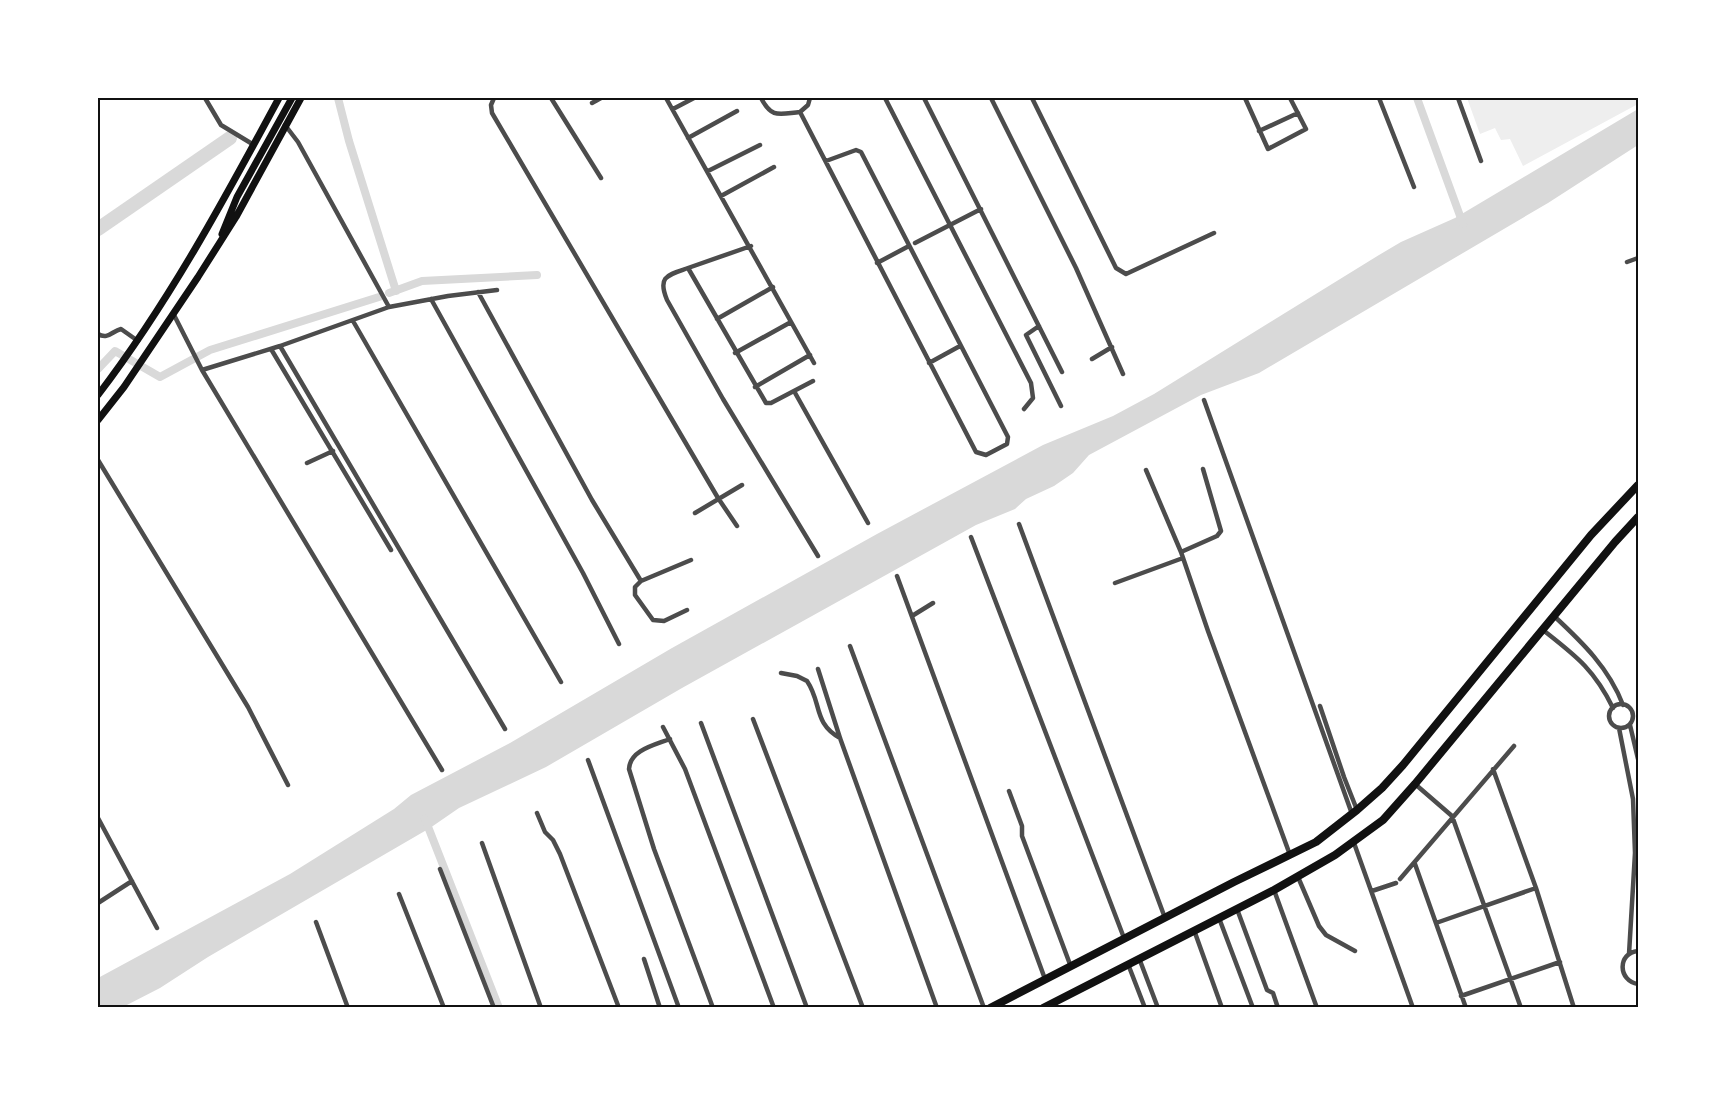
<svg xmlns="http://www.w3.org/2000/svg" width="1736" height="1105" font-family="Karla,sans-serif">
<rect width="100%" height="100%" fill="#fff"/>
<path fill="#eee" d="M1467,98h171v6l-115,62 -13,-27 -9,1 -6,-12 -15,6z"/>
<path fill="#d9d9d9" d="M1638,109v36l-90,58 -289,170 -58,22 -112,60 -16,18 -19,13 -28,13 -11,10 -39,16 -294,163 -136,79 -87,41 -29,20 -222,129 -48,31 -37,19h-25v-29l192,-104 104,-65 17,-14 99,-52 162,-95 205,-114 166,-89 70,-29 41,-22 225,-139 22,-13 54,-24z"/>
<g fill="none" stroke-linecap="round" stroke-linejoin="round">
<path stroke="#d9d9d9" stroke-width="8" d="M338,98l11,43 47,150
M1417,98l46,126
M389,293l33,-12 115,-6
M98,369l17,-18 45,26 50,-27 169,-53
M425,819l74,189"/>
<path stroke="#d9d9d9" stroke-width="14" d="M98,229l132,-91"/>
<path stroke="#4c4c4c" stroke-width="4.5" d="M205,98l16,27 33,20
M494,98l-3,7 1,8 226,385 19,28
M551,98l50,80
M666,98l148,265
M761,98c11,21 18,16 39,14l176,340 10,3 21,-11 1,-7 -147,-285 -5,-2 -30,11
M885,98l146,285 2,15 -9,11
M924,98l138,274
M991,98l85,170 47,106
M1032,98l84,170 10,6 88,-41
M1245,98l23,51 38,-20 -16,-31
M1379,98l35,89
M1458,98l23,63
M592,103l9,-5
M673,109l21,-11
M800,112l8,-7 2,-7
M285,125l13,17 91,165
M1259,131l39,-18
M688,138l49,-27
M708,171l52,-26
M721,196l53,-29
M915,243l66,-34
M751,246l-63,22 78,135h5l42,-22
M1627,262l11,-4
M877,263l32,-17
M688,268c-20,7 -31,8 -21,32l56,99 95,157
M478,292l114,208 49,81 50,-21
M431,299l152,274 36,71
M174,315l28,55 240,400
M717,319l56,-32
M353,321l208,361
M1039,326l-13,9 35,71
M98,334c10,6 14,-3 23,-5l17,12
M280,346l225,383
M271,349l120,201
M735,353l56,-31
M1092,359l20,-12
M929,363l31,-17
M202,370l78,-24 109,-39 59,-11 49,-6
M755,387l55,-32
M794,391l74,132
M1204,400l148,414
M98,460l150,247 40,78
M307,463l26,-12
M1146,470l35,82 27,79 82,224
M695,513l47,-28
M1019,524l146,394
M971,537l153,401
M1181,552l36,-16 4,-5 -18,-62
M897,576l148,403
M641,581l-6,6v8l18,25 11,1 23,-11
M1115,583l68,-25
M912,616l21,-13
M1554,616c28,26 55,52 69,89
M1543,630c33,26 51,39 70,78
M850,646l134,362
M818,669l22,69 97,270
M781,673l16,3 10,5c15,22 6,42 33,57
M1609 716a12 12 0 1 1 24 0a12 12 0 1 1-24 0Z
M1320,706l24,71 13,33
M753,719l110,289
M701,723l106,285
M1630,725l8,34
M663,727l22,42 89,239
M1619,728l14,71 2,54 -6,101
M670,739c-15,6 -40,11 -41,30l25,80 59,159
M588,760l91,248
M1493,769l43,119 38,120
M1415,784l37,32 69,192
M1009,791l13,35v10l49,131
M537,813l8,19 8,8 7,14 59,154
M98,818l59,110
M482,843l59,165
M1354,843l59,165
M1415,864l51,144
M440,869l54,139
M1298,877l21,49 7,9 29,16
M1400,879l114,-133
M1274,890l43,118
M1372,891l24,-8
M399,894l45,114
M98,903l34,-22
M1237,909l30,81 6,3 5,15
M1219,918l34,90
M316,922l32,86
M1436,923l100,-35
M1194,930l28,78
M1638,951c-21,2 -20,30 0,33
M1139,958l19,50
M644,959l16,49
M1128,964l17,44
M1461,996l99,-34"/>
<path stroke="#111" stroke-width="7" d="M222,234l15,-37 55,-99
M98,395c71,-93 126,-195 181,-297
M98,420l26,-33 74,-110 38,-60 65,-119"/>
<path stroke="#111" stroke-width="8" d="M990,1008l244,-126 82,-40 41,-32 25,-22 21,-23 188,-230 47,-50
M1043,1008l231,-118 61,-35 48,-35 32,-36 200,-242 23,-25"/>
</g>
<rect width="1736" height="1105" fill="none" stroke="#ffffff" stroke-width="198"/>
<rect x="99" y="99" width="1538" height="907" fill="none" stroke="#111" stroke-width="2"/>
</svg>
